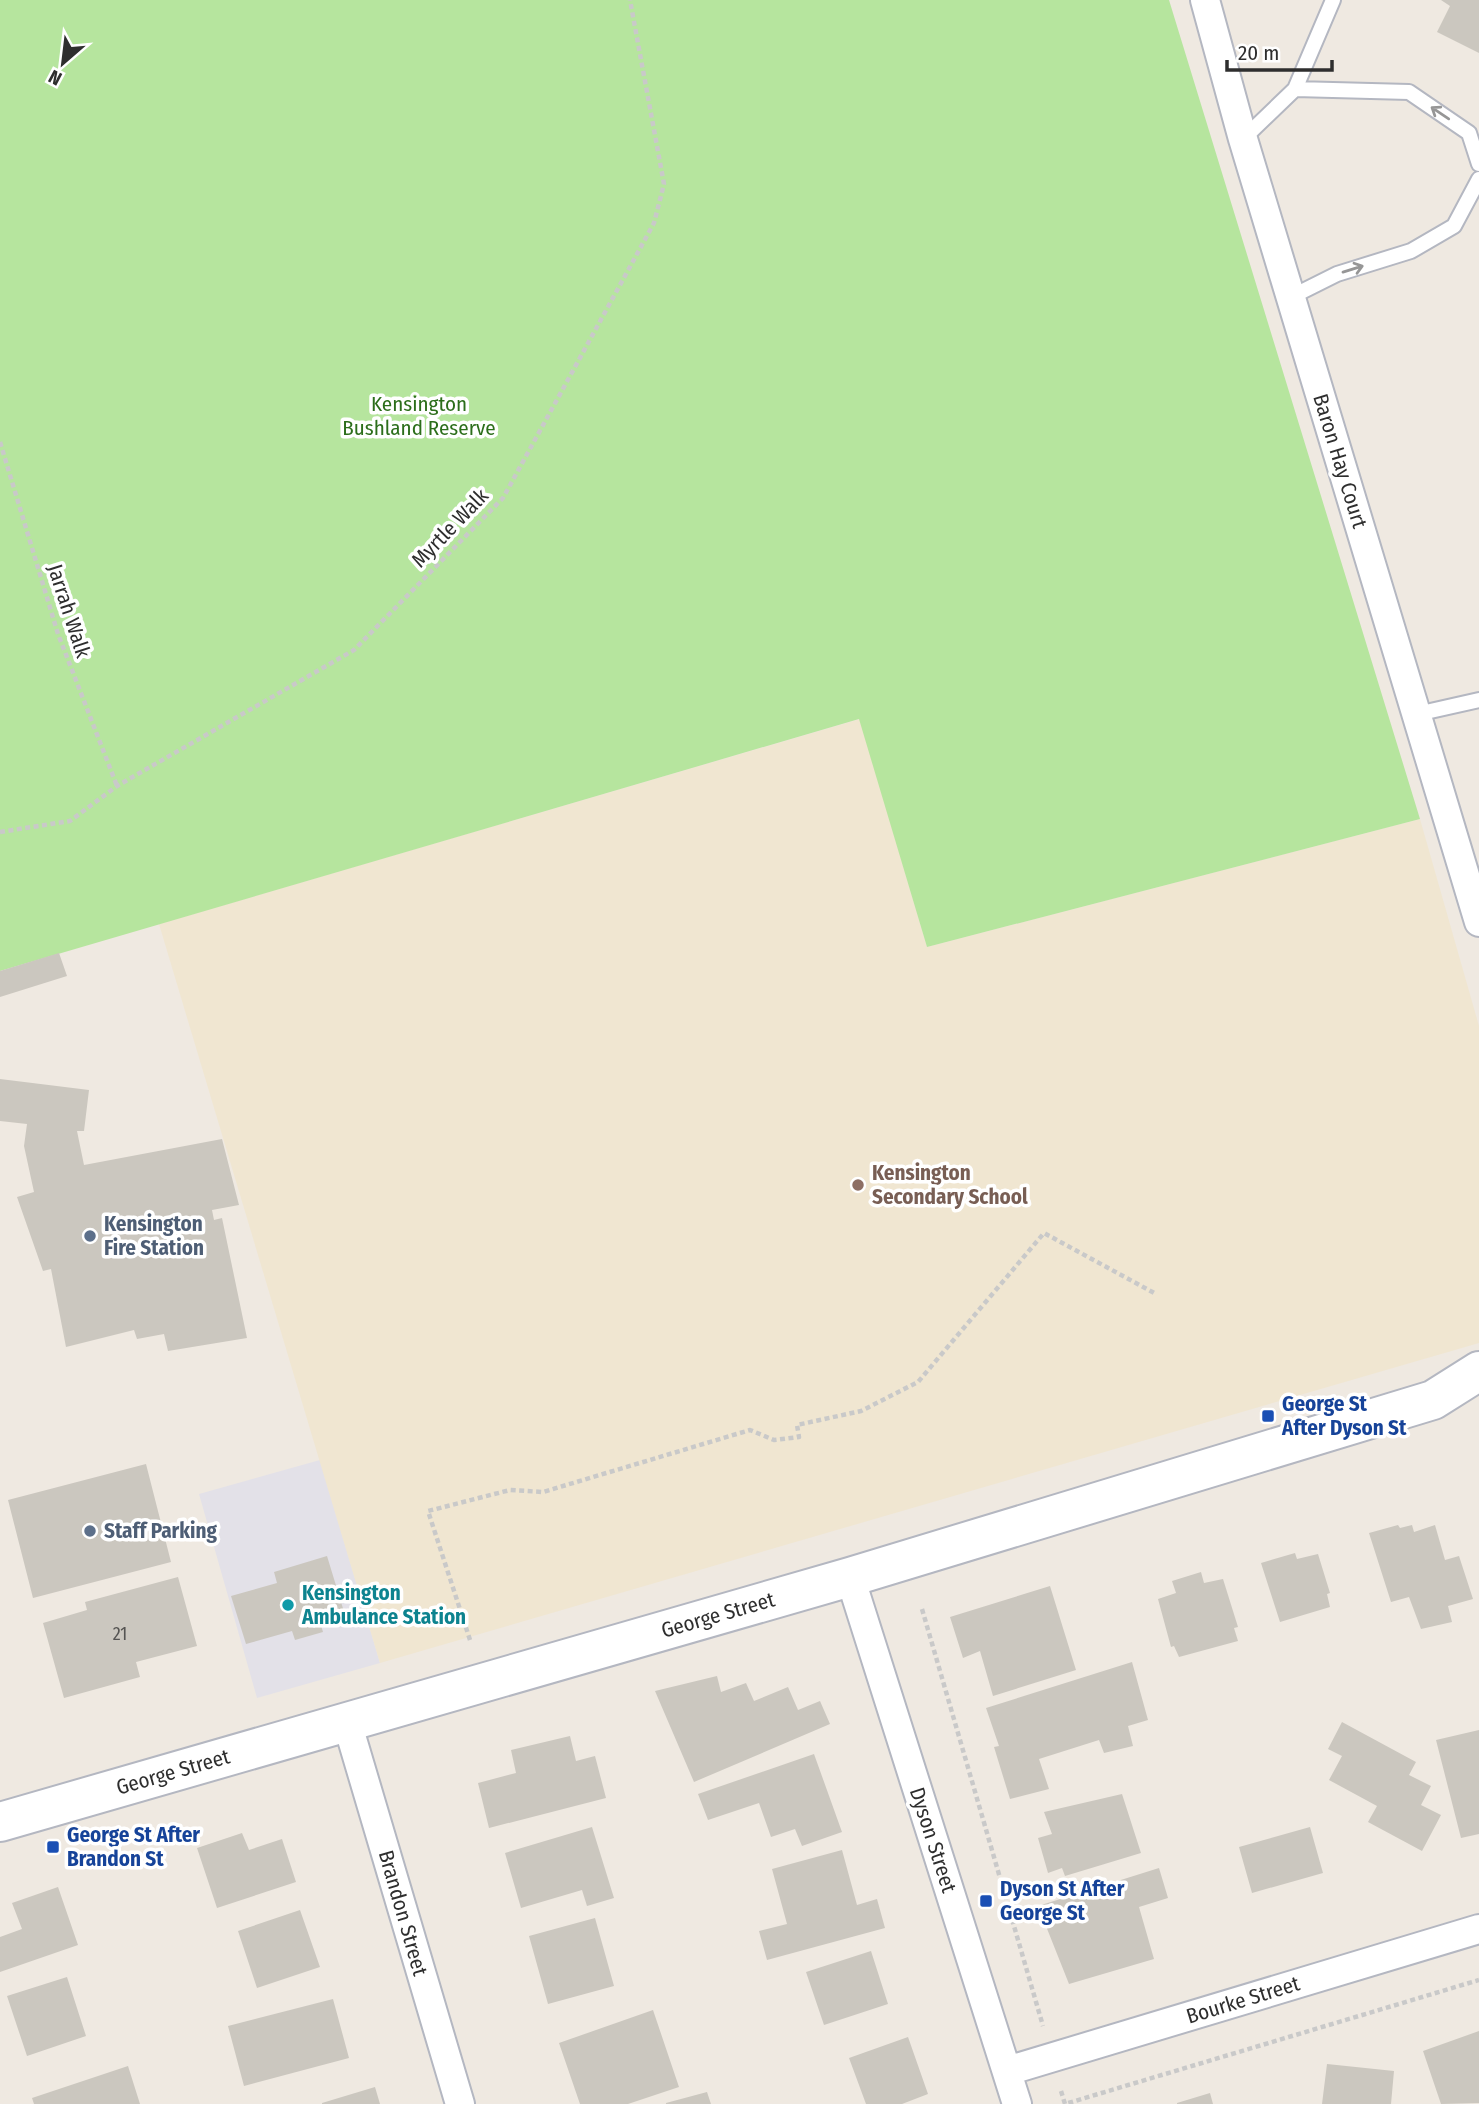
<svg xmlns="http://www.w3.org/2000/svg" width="1479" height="2104" font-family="'Fira Sans Condensed',sans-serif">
<rect width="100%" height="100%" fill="#efe9e1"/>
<path fill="#e3e1e8" d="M320,1460l60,203 -123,35 -58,-204z"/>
<path fill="#f0e6d1" d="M860,719l67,228 493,-128 59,207v317l-1099,320 -221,-739z"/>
<path fill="#b6e59e" d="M0,0h1169l251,819 -493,128 -68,-228 -859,252z"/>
<path fill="#cbc7bf" d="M1441,0h38v53l-42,-21 13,-26z
M59,953l8,23 -67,21v-26z
M0,1079l89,11 -5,41h-7l7,34 138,-26 17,66 -27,5 2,10 8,-2 25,120 -79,13 -4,-17 -27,5 -3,-9 -68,17 -15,-78 -8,2 -26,-74 17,-5 -10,-46 3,-22 -27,-3z
M146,1464l25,98 -138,36 -25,-98z
M1398,1525l2,3 12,-3 2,7 21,-7 10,35 14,-4 14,43 -25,7 4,16 -31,7 -12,-32 -18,5 -22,-69z
M1295,1553l2,6 21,-5 12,39 -3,1 3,13 -50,15 -19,-59z
M327,1556l18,59 -25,7 3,10 -28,8 -3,-9 -46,13 -15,-48 46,-13 -3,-11z
M1201,1572l3,11 19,-4 15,48 -4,1 4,13 -59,16 -5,-11 -3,1 -13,-48 18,-6 -4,-12z
M178,1577l19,69 -61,16 4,15 -76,21 -21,-75 44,-13 -2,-8z
M1050,1586l26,84 -83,26 -13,-45 -17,7 -13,-41z
M1132,1662l16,58 -20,6 5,20 -29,7 -5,-13 -60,19 10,30 -39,10 -16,-52 5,-1 -13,-38z
M717,1676l4,16 25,-9 8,18 34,-14 10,23 22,-9 10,23 -136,58 -39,-91z
M1342,1722l74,40 -7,13 22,11 -10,19 20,10 -19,36 -54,-29 9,-16 -48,-26 13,-24 -14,-7z
M1479,1730v104l-18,4 -25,-98z
M570,1736l6,25 19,-5 11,42 -117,30 -11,-45 38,-10 -5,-23z
M814,1754l28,78 -40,14 -7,-17 -24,8 -12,-34 -51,17 -10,-26z
M1122,1794l19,59 -76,23 -3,-8 -14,5 -10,-35 14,-4 -8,-22z
M592,1827l22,71 -27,8 -5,-16 -61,18 -16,-55z
M1310,1827l13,46 -71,20 -13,-46z
M242,1833l7,17 33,-11 14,43 -79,26 -20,-60z
M842,1850l15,55 20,-6 8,29 -118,32 -8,-29 28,-7 -15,-55z
M1159,1868l9,30 -29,9 15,52 -85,25 -31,-78z
M58,1887l20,58 -78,27v-35l22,-8 -10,-26z
M300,1910l20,57 -63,21 -19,-57z
M595,1918l19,68 -66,18 -19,-68z
M871,1951l17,53 -64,21 -18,-53z
M67,1977l19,59 -59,20 -20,-60z
M333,1999l16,59 -105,28 -16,-60z
M653,2010l26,77 -51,17h-48l-21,-61z
M1479,2031v72l-38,1 -18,-53z
M908,2037l20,57 -26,10h-36l-17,-46z
M1327,2064l67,7 -3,33h-69z
M128,2066l12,38h-106l-2,-6z
M375,2087l5,17h-58v-1z
M707,2092l4,12h-45v-1z
M1210,2093l3,11h-36v-1z"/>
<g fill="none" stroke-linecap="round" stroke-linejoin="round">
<g stroke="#b4b7c1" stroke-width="18">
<path id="lane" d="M1295,89l114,3 60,41 10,31
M1243,139l52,-50 38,-89
M1291,297l46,-23 74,-23 43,-25 25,-47
M1417,714l62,-14"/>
</g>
<g stroke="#b4b7c1" stroke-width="32">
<path id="street" d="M1205,0l38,139 236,783
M850,1577l167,527
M347,1722l113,382
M1007,2071l472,-142"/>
</g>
<g stroke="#b4b7c1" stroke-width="42">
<path id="secondary" d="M0,1822l850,-245 583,-177 46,-29"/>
</g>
<path stroke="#c9c9c9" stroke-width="4.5" stroke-dasharray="5 3.5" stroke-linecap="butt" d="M0,442l58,192 59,152
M0,832l70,-11 47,-35 237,-136 149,-152 151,-275 10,-39 -34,-184
M922,1609l121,417
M470,1640l-42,-129 82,-21 33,2 207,-62 24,10 25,-3 -2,-12 64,-14 57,-29 126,-149 112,61
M1061,2091l4,13 414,-124"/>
<use href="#lane" stroke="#fff" stroke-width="14"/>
<use href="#street" stroke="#fff" stroke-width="28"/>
<use href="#secondary" stroke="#fff" stroke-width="38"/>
</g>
<defs><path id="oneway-shaft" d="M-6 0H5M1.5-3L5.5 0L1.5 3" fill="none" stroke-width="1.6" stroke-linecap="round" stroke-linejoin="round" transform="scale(1.75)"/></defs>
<g stroke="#969696">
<use href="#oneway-shaft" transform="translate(1440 113) rotate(-146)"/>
<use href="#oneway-shaft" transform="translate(1353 269) rotate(-17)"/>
</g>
<circle fill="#8d6e63" stroke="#fff" stroke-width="2.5" cx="858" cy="1185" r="7"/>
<g fill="#5c6f8a" stroke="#fff" stroke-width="2.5">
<circle cx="90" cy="1236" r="7"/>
<circle cx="90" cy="1531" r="7"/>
</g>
<g fill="#1a4fb4" stroke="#fff" stroke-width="2.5">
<rect x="1261" y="1409" width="14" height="14" rx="3.5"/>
<rect x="46" y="1840" width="14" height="14" rx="3.5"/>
<rect x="979" y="1894" width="14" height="14" rx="3.5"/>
</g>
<circle fill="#0f9aa8" stroke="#fff" stroke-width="2.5" cx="288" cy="1605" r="7"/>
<g text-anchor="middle" stroke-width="7" stroke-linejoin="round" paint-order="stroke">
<g font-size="18" fill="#555452">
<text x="120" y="1640">21</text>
</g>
<g font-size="21" fill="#2c6e1b" stroke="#fff">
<text x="419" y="411">Kensington<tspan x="419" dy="24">Bushland Reserve</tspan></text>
</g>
<g font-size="21" fill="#2e2e2e" stroke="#fff">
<text transform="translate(1340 461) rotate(73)" y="7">Baron Hay Court</text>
<text transform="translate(450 528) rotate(-46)" y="7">Myrtle Walk</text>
<text transform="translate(69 611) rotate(72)" y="7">Jarrah Walk</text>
<text transform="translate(718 1615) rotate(-16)" y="7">George Street</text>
<text transform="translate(173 1772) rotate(-16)" y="7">George Street</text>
<text transform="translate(933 1840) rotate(72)" y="7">Dyson Street</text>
<text transform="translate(403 1913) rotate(74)" y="7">Brandon Street</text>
<text transform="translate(1243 2000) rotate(-17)" y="7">Bourke Street</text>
</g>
<g font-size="21" font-weight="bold" fill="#785e54" stroke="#fff" text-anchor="start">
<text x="872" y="1180">Kensington<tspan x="872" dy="24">Secondary School</tspan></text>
</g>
<g font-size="21" font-weight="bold" fill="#4e5e75" stroke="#fff" text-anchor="start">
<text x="104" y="1231">Kensington<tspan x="104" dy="24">Fire Station</tspan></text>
<text x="104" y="1538">Staff Parking</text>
</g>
<g font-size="21" font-weight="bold" fill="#164399" stroke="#fff" text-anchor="start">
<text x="1282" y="1411">George St<tspan x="1282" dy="24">After Dyson St</tspan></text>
<text x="67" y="1842">George St After<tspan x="67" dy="24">Brandon St</tspan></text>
<text x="1000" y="1896">Dyson St After<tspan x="1000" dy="24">George St</tspan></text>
</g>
<g font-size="21" font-weight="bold" fill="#0d838f" stroke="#fff" text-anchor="start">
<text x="302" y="1600">Kensington<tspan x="302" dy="24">Ambulance Station</tspan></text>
</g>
</g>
<g transform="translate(63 63) rotate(208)" stroke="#ffffff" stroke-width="5" paint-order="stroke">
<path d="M0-5L12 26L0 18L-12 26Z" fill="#2e2e2e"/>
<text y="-10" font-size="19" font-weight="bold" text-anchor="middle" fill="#2e2e2e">N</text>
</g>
<path d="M1227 60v10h105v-10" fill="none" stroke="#2e2e2e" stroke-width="3.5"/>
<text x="1238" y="60" font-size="21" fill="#2e2e2e" stroke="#ffffff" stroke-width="5" paint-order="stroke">20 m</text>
</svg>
